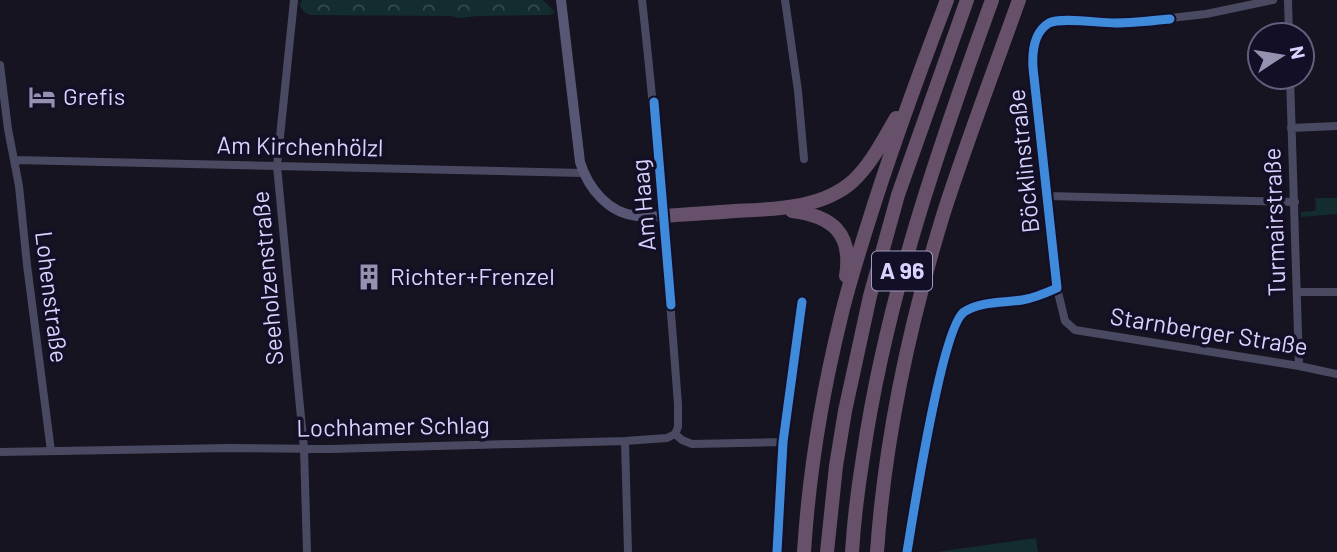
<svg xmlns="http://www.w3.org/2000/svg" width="1337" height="552" font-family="Barlow,sans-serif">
<defs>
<pattern id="forest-crowns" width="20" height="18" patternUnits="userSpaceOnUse" patternTransform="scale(1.75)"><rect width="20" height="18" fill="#132c2d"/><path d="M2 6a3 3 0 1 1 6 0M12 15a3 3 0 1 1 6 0" fill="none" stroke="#354a4c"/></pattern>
</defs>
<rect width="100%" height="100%" fill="#161421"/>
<path fill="#132c2d" d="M1315,198h22v16l-36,3v-5l13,-1 2,-2z
M1036,538l2,14h-102z"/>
<path fill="url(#forest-crowns)" d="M302,0h241l12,12 -5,3 -72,1 -20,2 -6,-2 -141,-1c-6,-2 -9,-4 -11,-10z"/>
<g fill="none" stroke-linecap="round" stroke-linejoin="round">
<path stroke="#4a4962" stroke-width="8" d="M294,0l-17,166 27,283 3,103
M642,0c15,135 26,269 36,405v22l-3,7
M785,0l13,91 6,68
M1273,0l-67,14 -71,8 -77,-2c-21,8 -26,27 -25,48l24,220 8,33 10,9 224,36 38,8
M1288,0l1,35
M0,65l8,64 11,57 8,79 24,186
M1290,77l9,289
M1291,128l46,-2
M15,160l568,13
M1047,196l248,6
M1297,292h40
M675,434l7,6 10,4 91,-2
M625,441l3,111
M0,452l230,-4 100,1 295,-8 42,-3 8,-4
M777,552l6,-110 19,-140"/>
<path stroke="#575674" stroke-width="10" d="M561,0l19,162c8,26 28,51 57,54 8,1 18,0 27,0"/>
<path stroke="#67516a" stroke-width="14" d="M792,211c40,5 61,22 54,65
M664,216c24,-2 47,-3 71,-5 39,-2 87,-2 118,-30 19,-18 30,-41 43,-63
M804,552c5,-79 18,-158 37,-235 7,-30 16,-58 25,-87 24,-78 52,-154 81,-230
M827,552l9,-86 9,-55 25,-115 28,-101 69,-195
M852,552c2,-32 6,-64 11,-95 23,-158 75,-308 129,-457
M877,552c8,-115 33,-230 67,-340 23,-71 50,-142 75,-212"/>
<g stroke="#130f26" stroke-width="13">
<path id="cycleway" d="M654,102l17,203
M777,552l6,-110 19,-140
M907,552c6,-36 35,-225 57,-240 17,-11 39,-9 58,-12 13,-2 24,-7 35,-12l-24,-220c-1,-16 1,-36 16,-45 12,-6 50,0 66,0 18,0 36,-2 55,-4"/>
</g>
<use href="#cycleway" stroke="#408adc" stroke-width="9"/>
</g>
<defs>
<g id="hotel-bare" transform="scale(2.1)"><path d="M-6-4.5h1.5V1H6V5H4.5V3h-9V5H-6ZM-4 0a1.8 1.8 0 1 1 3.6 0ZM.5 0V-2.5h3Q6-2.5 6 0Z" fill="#9591b1" stroke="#130f26" stroke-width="2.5" paint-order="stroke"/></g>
<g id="building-bare" transform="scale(2.1)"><path d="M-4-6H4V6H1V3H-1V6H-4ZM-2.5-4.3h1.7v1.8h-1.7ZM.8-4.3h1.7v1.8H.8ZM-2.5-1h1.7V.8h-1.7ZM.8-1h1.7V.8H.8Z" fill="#9591b1" stroke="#130f26" stroke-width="2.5" paint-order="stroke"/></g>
</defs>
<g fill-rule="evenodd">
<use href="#hotel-bare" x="42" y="97"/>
<use href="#building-bare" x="369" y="277"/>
</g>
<g text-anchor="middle" stroke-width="7" stroke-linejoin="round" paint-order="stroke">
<rect fill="#130f26" stroke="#9e99be" stroke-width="2" x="872" y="251.5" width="60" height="39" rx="5"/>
<g font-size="23" font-weight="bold" fill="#d9d4ff">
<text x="902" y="279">A 96</text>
</g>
<g font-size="24" fill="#d9d4ff" stroke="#130f26" text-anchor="start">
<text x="63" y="105">Grefis</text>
<text x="390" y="285">Richter+Frenzel</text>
</g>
<g font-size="24" fill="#d9d4ff" stroke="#130f26">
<text transform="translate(300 147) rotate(1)" y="8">Am Kirchenhölzl</text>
<text transform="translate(1024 161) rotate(-96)" y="8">Böcklinstraße</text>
<text transform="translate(644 205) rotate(-95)" y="8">Am Haag</text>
<text transform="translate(1275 222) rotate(-92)" y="8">Turmairstraße</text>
<text transform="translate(268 278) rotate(-95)" y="8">Seeholzenstraße</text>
<text transform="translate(51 297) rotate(83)" y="8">Lohenstraße</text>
<text transform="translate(1209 332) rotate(9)" y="8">Starnberger Straße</text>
<text transform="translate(393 427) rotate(-1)" y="8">Lochhamer Schlag</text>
</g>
</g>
<g transform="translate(1281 56) rotate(78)"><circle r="33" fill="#130f26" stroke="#625e7d" stroke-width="2"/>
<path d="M0-5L12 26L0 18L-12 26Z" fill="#9591b1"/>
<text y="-10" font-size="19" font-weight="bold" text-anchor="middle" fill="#d9d4ff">N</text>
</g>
</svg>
